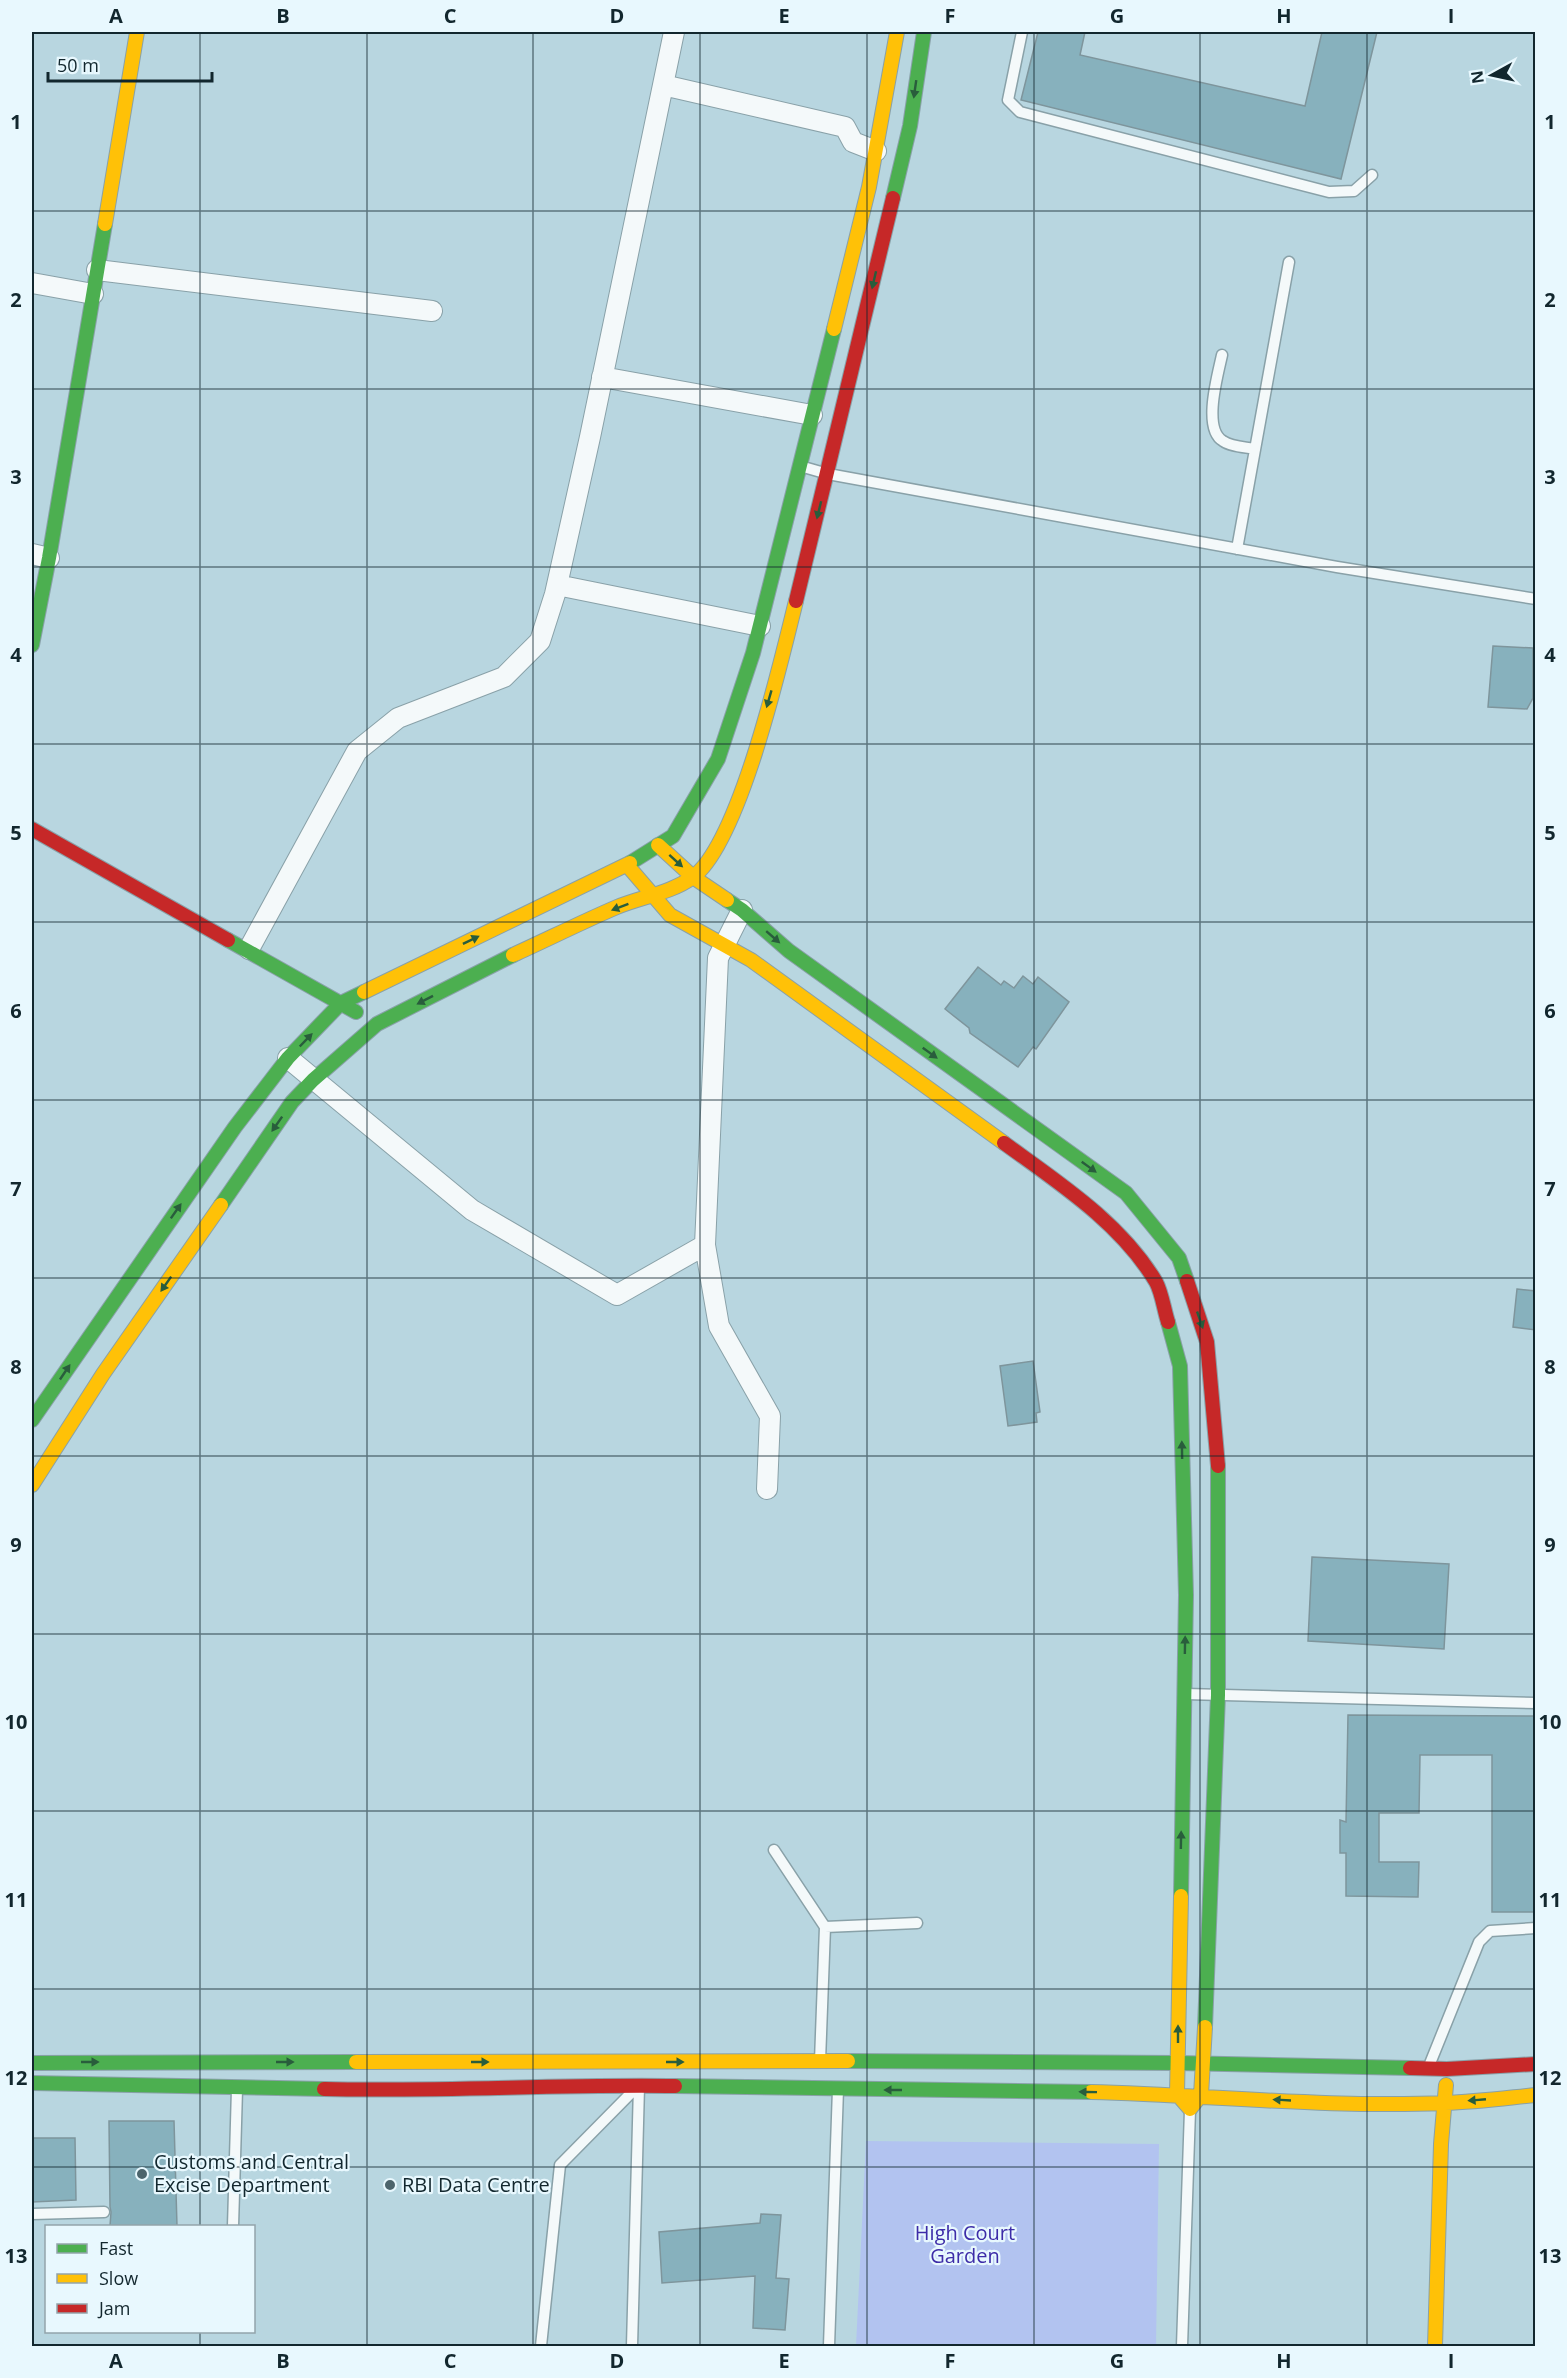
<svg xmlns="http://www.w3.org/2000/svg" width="1567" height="2378" font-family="'Open Sans',sans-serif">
<rect width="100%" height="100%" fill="#b8d6e0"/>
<path fill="#b2c3f0" d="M866,2141l293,3 -3,202h-300z"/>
<path fill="#87b1bd" stroke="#7e959c" stroke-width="1.5" d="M1038,32h47l-5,23 225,51 17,-74h55l-36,147 -320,-79z
M1493,646l40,2v50l-6,11 -39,-2z
M978,967l23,18 3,-4 10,7 9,-12 10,8 5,-7 31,25 -33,47 -3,-2 -15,20 -48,-34 -1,-5 -24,-19z
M1517,1289l19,2v39l-23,-3z
M1033,1361l7,51 -4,1 1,9 -29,4 -8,-60z
M1312,1557l137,7 -5,85 -136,-8z
M1348,1715l188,1v196h-44v-157h-72l-1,58h-40v49h40l-1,35 -72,-1v-43h-6v-33l6,2z
M109,2121h65l3,105h-67l1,-14 -1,-5z
M32,2138h43l1,62 -44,2z
M761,2214l20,1 -5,63 13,1 -4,51 -32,-2 2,-52 -93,7 -3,-51 101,-9z"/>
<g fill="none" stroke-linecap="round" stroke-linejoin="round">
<g stroke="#89a1a8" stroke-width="13">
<path id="lane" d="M1022,32l-14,68 12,12 309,80 25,-1 18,-16
M1222,355c-4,19 -20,74 1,86 8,6 22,6 32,8
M800,466l28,8 509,93 199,32
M1237,549l52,-287
M1185,1694l351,9
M774,1850l51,77 -5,134
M825,1927l92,-4
M1429,2066l50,-124 11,-11 46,-3
M32,2214l72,-2
M233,2226l4,-137
M541,2346l19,-181 74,-75
M632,2346l7,-260
M829,2346l9,-257
M1182,2346l8,-236"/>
</g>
<g stroke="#89a1a8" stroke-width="22">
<path id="street" d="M663,85l182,42 8,15 23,9
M97,270l335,41
M32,283l61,11
M602,377l210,38
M32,554l17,4
M557,585l203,41
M742,910l-24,48 -13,287 14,81 51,90 -3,73
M249,949l108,-198 41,-33 106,-41 36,-36 15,-47 35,-157 84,-405
M288,1058l184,152 145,85 88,-50"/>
</g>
<g stroke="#89a1a8" stroke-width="16">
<path id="fast" d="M893,198l17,-72 14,-94
M32,645l17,-87 56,-334
M630,863l43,-27 45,-77 35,-106 81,-324
M727,900l15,10 47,41 337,242 53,65 8,23
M228,940l128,72
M221,1205l71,-103 21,-22 64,-56 136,-69
M1168,1322l12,44 6,229 -5,301
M32,1420l203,-293 53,-69 53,-55 23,-11
M1205,2027l13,-332v-229
M848,2061l330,2 232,5
M32,2063l324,-1
M32,2083l292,6
M675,2086l416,6"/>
</g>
<g stroke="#89a1a8" stroke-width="16">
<path id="slow" d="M105,224l32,-192
M834,329l35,-142 28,-155
M658,845l35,32 34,23
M627,865l43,50 81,45 253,183
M513,955c35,-16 69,-33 104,-48 24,-10 54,-14 76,-30 47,-35 88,-216 103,-276
M364,992l266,-129
M32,1485l71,-111 118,-169
M1181,1896l-4,198 13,15 11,-14 4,-68
M356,2062l492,-1
M1091,2092c118,3 237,16 354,11 31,-1 61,-5 91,-8
M1435,2346l6,-202 5,-59"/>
</g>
<g stroke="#89a1a8" stroke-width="16">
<path id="jam" d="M796,601l97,-403
M32,829l196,111
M1004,1143c55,40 117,80 152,139 6,11 8,28 12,40
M1187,1281l20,61 11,124
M1410,2068l37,1 89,-5
M324,2089c117,3 234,-5 351,-3"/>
</g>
<use href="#lane" stroke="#f4f9fa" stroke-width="10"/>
<use href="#street" stroke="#f4f9fa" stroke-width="20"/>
<use href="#fast" stroke="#4caf50" stroke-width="14"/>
<use href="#slow" stroke="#ffc107" stroke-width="14"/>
<use href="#jam" stroke="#c62828" stroke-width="14"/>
</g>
<defs><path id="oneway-solid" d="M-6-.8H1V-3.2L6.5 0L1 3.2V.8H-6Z" transform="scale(1.5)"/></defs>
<g fill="#295d3c">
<use href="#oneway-solid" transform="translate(915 89) rotate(98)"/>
<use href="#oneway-solid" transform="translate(874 280) rotate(103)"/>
<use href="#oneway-solid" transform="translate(819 510) rotate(104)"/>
<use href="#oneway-solid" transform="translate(769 699) rotate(106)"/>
<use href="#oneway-solid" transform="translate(676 861) rotate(42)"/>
<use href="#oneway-solid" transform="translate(620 907) rotate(159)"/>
<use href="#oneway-solid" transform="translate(773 937) rotate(41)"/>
<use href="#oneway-solid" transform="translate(471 940) rotate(-26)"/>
<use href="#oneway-solid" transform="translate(425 1000) rotate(153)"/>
<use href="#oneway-solid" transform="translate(306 1040) rotate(-46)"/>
<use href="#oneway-solid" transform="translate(930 1053) rotate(36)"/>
<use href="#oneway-solid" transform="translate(277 1124) rotate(125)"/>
<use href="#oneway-solid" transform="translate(1089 1167) rotate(36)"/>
<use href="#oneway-solid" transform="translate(176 1211) rotate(-55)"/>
<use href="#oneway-solid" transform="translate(166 1284) rotate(125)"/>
<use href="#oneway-solid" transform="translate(1200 1320) rotate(71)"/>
<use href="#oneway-solid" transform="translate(65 1372) rotate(-56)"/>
<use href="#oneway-solid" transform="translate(1182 1450) rotate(-91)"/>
<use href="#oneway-solid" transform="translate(1185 1645) rotate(-89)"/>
<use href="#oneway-solid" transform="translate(1181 1840) rotate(-89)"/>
<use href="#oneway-solid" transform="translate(1178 2034) rotate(-90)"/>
<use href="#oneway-solid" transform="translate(90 2062)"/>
<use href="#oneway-solid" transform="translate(285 2062)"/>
<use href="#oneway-solid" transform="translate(480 2062)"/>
<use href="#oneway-solid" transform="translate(675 2062)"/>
<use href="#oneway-solid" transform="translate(893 2090) rotate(-180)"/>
<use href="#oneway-solid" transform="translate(1088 2092) rotate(-179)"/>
<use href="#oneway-solid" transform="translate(1282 2100) rotate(-177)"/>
<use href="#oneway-solid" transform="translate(1477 2100) rotate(175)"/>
</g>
<path fill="none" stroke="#12272e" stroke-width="1.5" stroke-opacity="0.55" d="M200,32v2194M367,32v2314M533,32v2314M700,32v2314M867,32v2314M1034,32v2314M1200,32v2314M1367,32v2314M32,211h1504M32,389h1504M32,567h1504M32,744h1504M32,922h1504M32,1100h1504M32,1278h1504M32,1456h1504M32,1634h1504M32,1811h1504M32,1989h1504M32,2167h1504M200,2332v14"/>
<g fill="#4c646c" stroke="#e8f8fe" stroke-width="2">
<circle cx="142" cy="2174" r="6"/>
<circle cx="390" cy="2185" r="6"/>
</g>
<g text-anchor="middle" stroke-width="4.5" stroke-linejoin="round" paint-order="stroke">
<g font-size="20" fill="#12272e" stroke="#e8f8fe" text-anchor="start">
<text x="154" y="2169">Customs and Central<tspan x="154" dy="23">Excise Department</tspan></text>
<text x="402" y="2192">RBI Data Centre</text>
</g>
<g font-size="20" fill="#3d2ca8" stroke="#e8f8fe">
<text x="965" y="2240">High Court<tspan x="965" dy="23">Garden</tspan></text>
</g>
</g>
<rect width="1567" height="2378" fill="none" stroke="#e8f8fe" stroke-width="66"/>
<rect x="45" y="2225" width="210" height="108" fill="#e8f8fe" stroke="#92a4ab" stroke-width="1.5"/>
<rect x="57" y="2244" width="30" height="9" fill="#4caf50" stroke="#92a4ab" stroke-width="1.5"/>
<text x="99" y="2255" font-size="18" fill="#12272e">Fast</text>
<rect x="57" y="2274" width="30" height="9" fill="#ffc107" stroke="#92a4ab" stroke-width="1.5"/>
<text x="99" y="2285" font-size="18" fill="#12272e">Slow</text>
<rect x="57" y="2304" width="30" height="9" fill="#c62828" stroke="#92a4ab" stroke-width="1.5"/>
<text x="99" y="2315" font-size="18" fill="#12272e">Jam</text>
<g transform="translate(1492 75) rotate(262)" stroke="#e8f8fe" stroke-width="4.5" paint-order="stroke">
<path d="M0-4.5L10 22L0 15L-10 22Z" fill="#12272e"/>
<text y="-9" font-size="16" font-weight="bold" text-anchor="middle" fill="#12272e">N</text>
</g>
<path d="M48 72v9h164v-9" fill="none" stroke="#12272e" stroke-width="3"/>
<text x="57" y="72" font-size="18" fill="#12272e" stroke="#e8f8fe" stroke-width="4.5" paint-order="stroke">50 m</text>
<rect x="33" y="33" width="1501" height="2312" fill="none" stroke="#12272e" stroke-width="2"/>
<g font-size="20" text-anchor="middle" font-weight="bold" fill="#12272e">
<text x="116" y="23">A</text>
<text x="283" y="23">B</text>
<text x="450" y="23">C</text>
<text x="617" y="23">D</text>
<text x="784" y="23">E</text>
<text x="950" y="23">F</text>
<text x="1117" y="23">G</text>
<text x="1284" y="23">H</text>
<text x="1451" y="23">I</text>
<text x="16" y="129">1</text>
<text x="1550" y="129">1</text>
<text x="16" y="307">2</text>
<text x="1550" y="307">2</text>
<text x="16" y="484">3</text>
<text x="1550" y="484">3</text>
<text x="16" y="662">4</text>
<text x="1550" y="662">4</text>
<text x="16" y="840">5</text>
<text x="1550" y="840">5</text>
<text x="16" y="1018">6</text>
<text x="1550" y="1018">6</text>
<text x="16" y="1196">7</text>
<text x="1550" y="1196">7</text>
<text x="16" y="1374">8</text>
<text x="1550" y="1374">8</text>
<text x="16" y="1552">9</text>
<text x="1550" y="1552">9</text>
<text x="16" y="1729">10</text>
<text x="1550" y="1729">10</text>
<text x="16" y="1907">11</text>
<text x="1550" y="1907">11</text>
<text x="16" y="2085">12</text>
<text x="1550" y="2085">12</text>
<text x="16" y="2263">13</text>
<text x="1550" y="2263">13</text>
<text x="116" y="2368">A</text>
<text x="283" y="2368">B</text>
<text x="450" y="2368">C</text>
<text x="617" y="2368">D</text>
<text x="784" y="2368">E</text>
<text x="950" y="2368">F</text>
<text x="1117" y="2368">G</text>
<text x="1284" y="2368">H</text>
<text x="1451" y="2368">I</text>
</g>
</svg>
